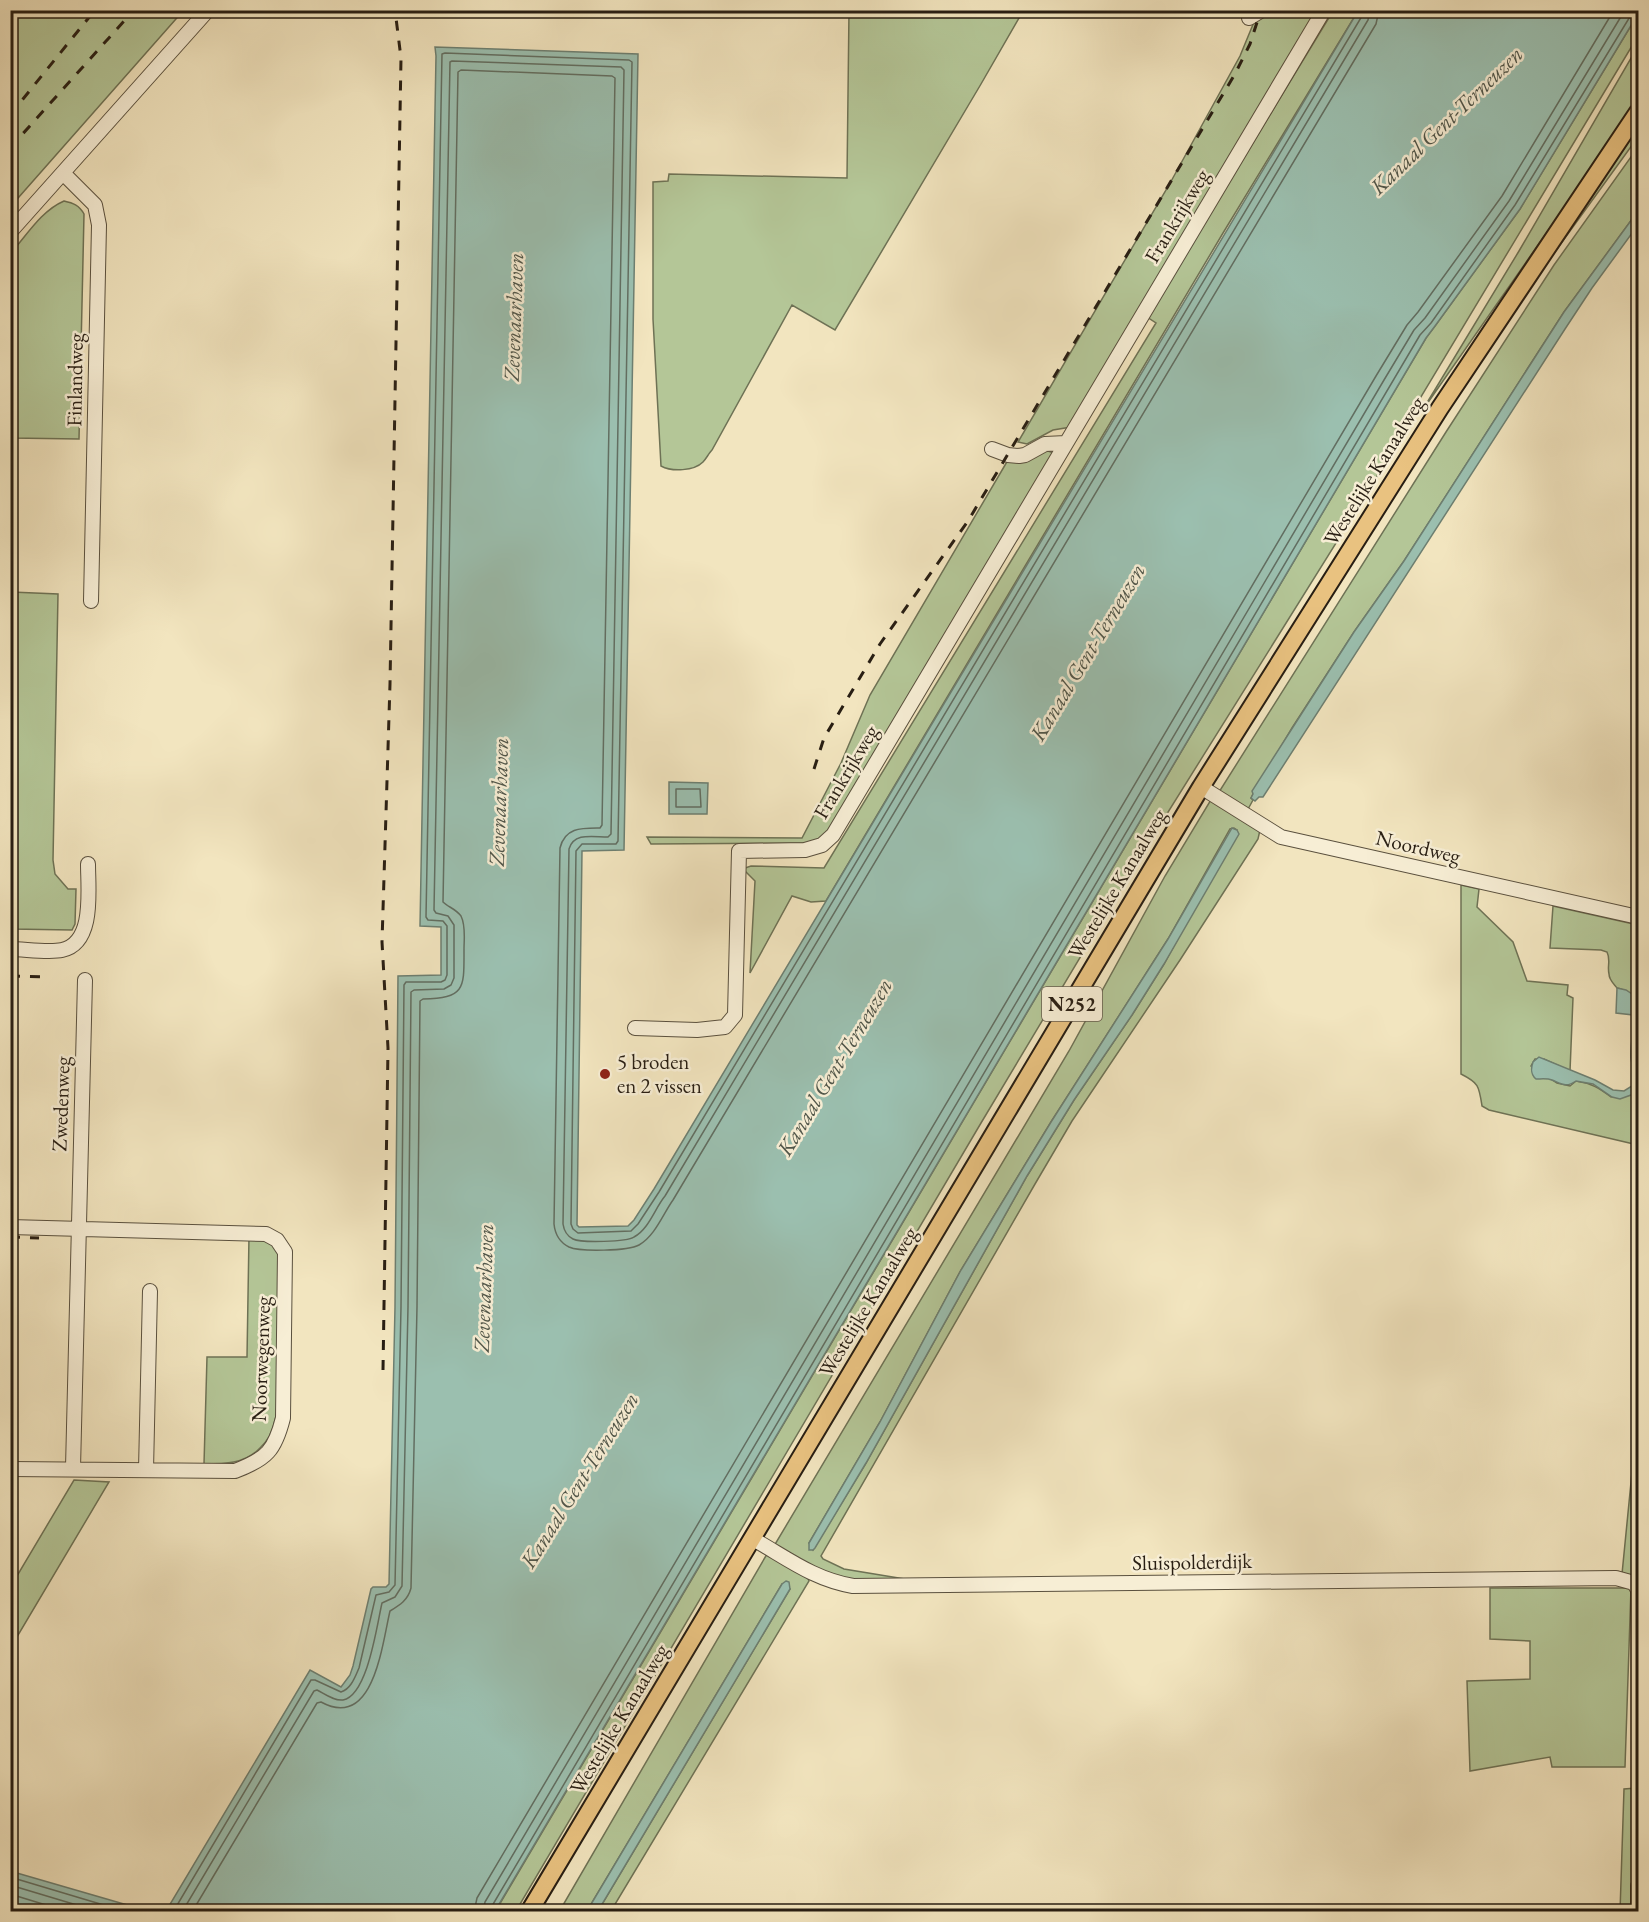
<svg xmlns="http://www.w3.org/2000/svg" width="1649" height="1922" font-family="'EB Garamond',serif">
<rect width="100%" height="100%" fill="#f2e5bf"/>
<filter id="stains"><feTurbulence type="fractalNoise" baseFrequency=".00333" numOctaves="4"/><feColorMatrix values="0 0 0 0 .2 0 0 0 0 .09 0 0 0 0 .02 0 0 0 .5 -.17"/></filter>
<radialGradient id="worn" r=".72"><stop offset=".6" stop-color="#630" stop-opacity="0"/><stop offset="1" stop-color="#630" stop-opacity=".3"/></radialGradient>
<path fill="#b4c697" stroke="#6e7255" stroke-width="1.5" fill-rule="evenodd" d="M11,11h172l-172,195 -1,-195z
M849,11h174l-42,73 -146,246 -43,-25 -80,145c-3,3 -6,9 -9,12 -9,9 -31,10 -42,4l-8,-147v-137l15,-1 1,-7 178,4z
M1273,11h45l-247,416 -18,3 -26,14 -9,-2 151,-257 71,-129 14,-34z
M1333,11h25l-135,222 -397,668 -15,1 -19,-6 -42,77 5,-92 -10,-10v-3l6,-2 73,2 332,-545 -9,-6z
M1638,14v22l-222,369 -16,32 -34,58 -221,354 -164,274 -465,788 -21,1 931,-1574 9,-12 85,-117z
M1638,46v56l-216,309 97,-160z
M1638,122v15l-94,130z
M1638,147v64l-74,101 -160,249 -50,71 -62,96 -39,66 -2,4 2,2 -6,11 -28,-19 227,-360 108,-167z
M64,201c9,2 15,4 20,13l-5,225 -68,-1v-185c16,-18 30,-42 53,-52z
M1045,450l9,3 -227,380 -7,6 -9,4 -160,1 -4,-7 155,1 39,-75 29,-68 138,-235z
M11,592l47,2 -5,266 2,14 13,15h8l-1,35 -3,6 -61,-1z
M1212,798l48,32 -2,9 -78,121 -108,161 -37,63 -214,372 2,3 21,10 79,13 -80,1 -69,-37 295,-495 96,-175zM1234,828l3,2 -73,134 -32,51 -58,85 -47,76 -161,287 -53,87 -4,-7 71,-121 81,-152 90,-148 117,-183 62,-110z
M1461,885l18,4 -2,18 36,35 14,39 41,4 -1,10 6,3 -3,73 -26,-12h-9l-4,7 26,17 13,3 6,-5c15,2 23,7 35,16l26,-9 1,-4v61l-149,-35 -7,-4c-3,-20 -3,-23 -21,-32z
M1553,906l85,19v73l-17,-9 -4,-1c-3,-4 -8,-8 -8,-14 -2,-8 2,-14 -2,-22l-6,-2 -51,-2z
M249,1236h15l17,12c-1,36 -1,72 -2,107 0,21 2,45 -4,65 -2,10 -7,21 -15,28 -15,16 -36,16 -56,16l3,-107h40z
M1638,1411v172l-16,-9z
M74,1480l35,2 -98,165v-61z
M767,1554l40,22 2,5 -198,330h-13l192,-322 -8,-5 -195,327 -28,1z
M1490,1588h141l-6,179h-73l-2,-10 -80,14 -3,-90 63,-2v-38l-40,-2z
M1636,1788l-4,123 -12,1 4,-123z"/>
<path fill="#9bbfaf" stroke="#6d7f71" stroke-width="1.5" d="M1358,11l280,-1v4l-118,195 -85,117 -9,12 -931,1573h-329l144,-241 31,17 9,-12 3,-9 18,-77 2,-2h13l3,-3 6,-277 3,-331 43,-1v-48l-21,-1 16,-870 -1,-9 203,7 -14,796 -42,1 -5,374 2,2 49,-1 6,-6 20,-31z
M1638,211v14l-46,63 -27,41 -302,468h-4l-4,4 -4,-3 2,-4 -1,-3 102,-159 50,-71 160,-249z
M669,782l39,1 -1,31h-38z
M1232,828l5,2 2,4 -75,130 -32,51 -58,85 -47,76 -161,287 -51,85 -2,2h-4v-7l71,-121 81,-152 90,-148 117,-183z
M1617,988l9,2 12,8v86l-1,4 -6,7 -11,4 -8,-2 -19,-13 -17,-3c-10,7 -14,3 -24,-1 -5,-2 -11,-1 -16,-1 -6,-5 -5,-11 -3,-17l6,-5 56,23 18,10 11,1 8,-5c5,-10 0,-18 -1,-28 -1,-15 4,-29 2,-43l-17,-2z
M786,1581l3,1 1,7 -192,322h-11l195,-327z
M10,1871l138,40h-137z"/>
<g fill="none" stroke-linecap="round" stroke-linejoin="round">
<path stroke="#626e61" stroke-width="1.5" d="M676,789h24l1,18h-25z
M10,1877l117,35
M10,1885l90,27
M10,1894l59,18
M173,1912l138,-232h4l26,12c10,-3 14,-15 18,-24l17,-73 13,-3 6,-7 6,-278 3,-322 2,-3h35l4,-2 2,-5v-49l-4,-5 -15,-1 -2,-3 16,-863 3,-1 184,7 3,2 -14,779 -2,3h-34l-6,7 -5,373 2,5 5,4 53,-2 7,-7 21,-32 703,-1176v-6
M182,1912l132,-221 3,-1c8,4 17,11 26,10 25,-5 34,-76 39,-97l13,-6 7,-11 6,-279 3,-315 3,-2 30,-1 7,-4 3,-7v-53l-6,-9 -12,-3 -2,-3 16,-848 2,-1 169,6 3,3 -13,764 -3,3c-15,0 -34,-5 -39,12l-6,375c1,7 4,12 10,15 8,4 54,3 61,-2 15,-8 21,-29 31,-41l703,-1176 2,-10
M192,1912l125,-209 4,-1c53,29 61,-58 69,-91 10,-6 18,-11 21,-23l6,-281 3,-306 3,-2c43,-1 41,-11 41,-50 0,-10 2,-23 -3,-33 -5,-7 -13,-9 -18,-14l15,-830 3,-2 151,6 3,2 -13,747 -2,3c-18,0 -35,-1 -40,20l-6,376c1,10 5,18 15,23 11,5 59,4 70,-2 16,-9 24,-31 34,-45l703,-1176 3,-14
M474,1912l3,-14 899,-1522 31,-51 11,-13 84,-116 112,-186
M483,1912l2,-10 899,-1522 30,-50 11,-12 84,-117 116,-191
M491,1912l1,-6 928,-1571 11,-12 84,-118 116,-190 3,-3h4"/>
<g stroke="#5a503e" stroke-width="16">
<path id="minor" d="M1249,18l13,-8
M63,173l32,32 4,20 -8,376
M10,232l198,-222
M992,449l16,6 11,1 6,-1 20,-11 21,-1
M1201,787l80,50 357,80
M10,949c14,0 39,4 52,1 33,-7 26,-60 26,-86
M635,1028l62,2 28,-3 10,-12 4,-164 66,-1 17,-5 11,-10 491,-825
M10,1227l256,7 11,6 8,12 -2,166c-8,32 -16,41 -48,53l-225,-2
M73,1468l12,-488
M146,1470l4,-179
M753,1539c34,19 60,40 100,47l763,-8 18,5 4,7
M1638,1912v-26"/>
</g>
<g stroke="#281e13" stroke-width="20">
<path id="major" d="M529,1912l672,-1125 239,-379 198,-296"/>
</g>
<use href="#minor" stroke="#f7eed5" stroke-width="14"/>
<use href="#major" stroke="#e9c280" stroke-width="16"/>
<path stroke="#281e13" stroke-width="3" stroke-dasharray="10 10" stroke-linecap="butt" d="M10,115l85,-105
M10,148l124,-138
M814,769l10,-31 56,-94 88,-123 267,-447 15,-30 11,-34
M10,976l37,1
M10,1237l29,1
M383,1370l5,-322 -6,-106 8,-258 11,-626 -6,-48"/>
</g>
<circle fill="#8f2418" stroke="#f7eed5" stroke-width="2" cx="605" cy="1074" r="6"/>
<g text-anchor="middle" stroke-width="5" stroke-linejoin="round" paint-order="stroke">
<rect fill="#f7eed5" stroke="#665c4d" stroke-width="1.5" x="1042" y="987" width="60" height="34" rx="4.5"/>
<g font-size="20" font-weight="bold" fill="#281e13">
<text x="1072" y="1011">N252</text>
</g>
<g font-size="21" fill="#281e13" stroke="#f7eed5">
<text transform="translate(1177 216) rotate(-59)" y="7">Frankrijkweg</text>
<text transform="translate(75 380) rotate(-89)" y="7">Finlandweg</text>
<text transform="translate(1374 471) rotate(-58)" y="7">Westelijke Kanaalweg</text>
<text transform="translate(846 772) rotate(-59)" y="7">Frankrijkweg</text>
<text transform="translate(1418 847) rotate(13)" y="7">Noordweg</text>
<text transform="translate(1117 884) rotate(-59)" y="7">Westelijke Kanaalweg</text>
<text transform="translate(61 1104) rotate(-88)" y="7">Zwedenweg</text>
<text transform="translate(868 1302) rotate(-59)" y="7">Westelijke Kanaalweg</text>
<text transform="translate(261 1359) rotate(-88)" y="7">Noorwegenweg</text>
<text transform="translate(1192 1562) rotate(-1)" y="7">Sluispolderdijk</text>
<text transform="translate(619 1719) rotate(-59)" y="7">Westelijke Kanaalweg</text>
</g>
<g font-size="21" fill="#281e13" stroke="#f7eed5" text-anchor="start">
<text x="617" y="1069">5 broden<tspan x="617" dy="24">en 2 vissen</tspan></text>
</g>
<g font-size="22" font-style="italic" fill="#50564a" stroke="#f7eed5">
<text transform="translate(1446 120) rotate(-44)" y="8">Kanaal Gent-Terneuzen</text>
<text transform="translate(513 317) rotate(-88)" y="8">Zevenaarhaven</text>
<text transform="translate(1087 652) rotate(-59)" y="8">Kanaal Gent-Terneuzen</text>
<text transform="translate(498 802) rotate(-88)" y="8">Zevenaarhaven</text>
<text transform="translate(834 1067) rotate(-59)" y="8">Kanaal Gent-Terneuzen</text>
<text transform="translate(483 1288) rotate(-88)" y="8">Zevenaarhaven</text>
<text transform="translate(579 1480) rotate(-58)" y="8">Kanaal Gent-Terneuzen</text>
</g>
</g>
<rect width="1649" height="1922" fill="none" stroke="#f2e5bf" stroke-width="36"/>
<rect x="12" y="12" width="1625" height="1898" fill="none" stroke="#281e13" stroke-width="3"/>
<rect x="18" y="18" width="1613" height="1886" fill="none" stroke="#281e13" stroke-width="1.5"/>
<rect width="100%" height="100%" filter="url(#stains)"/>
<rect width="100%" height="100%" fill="url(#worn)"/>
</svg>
